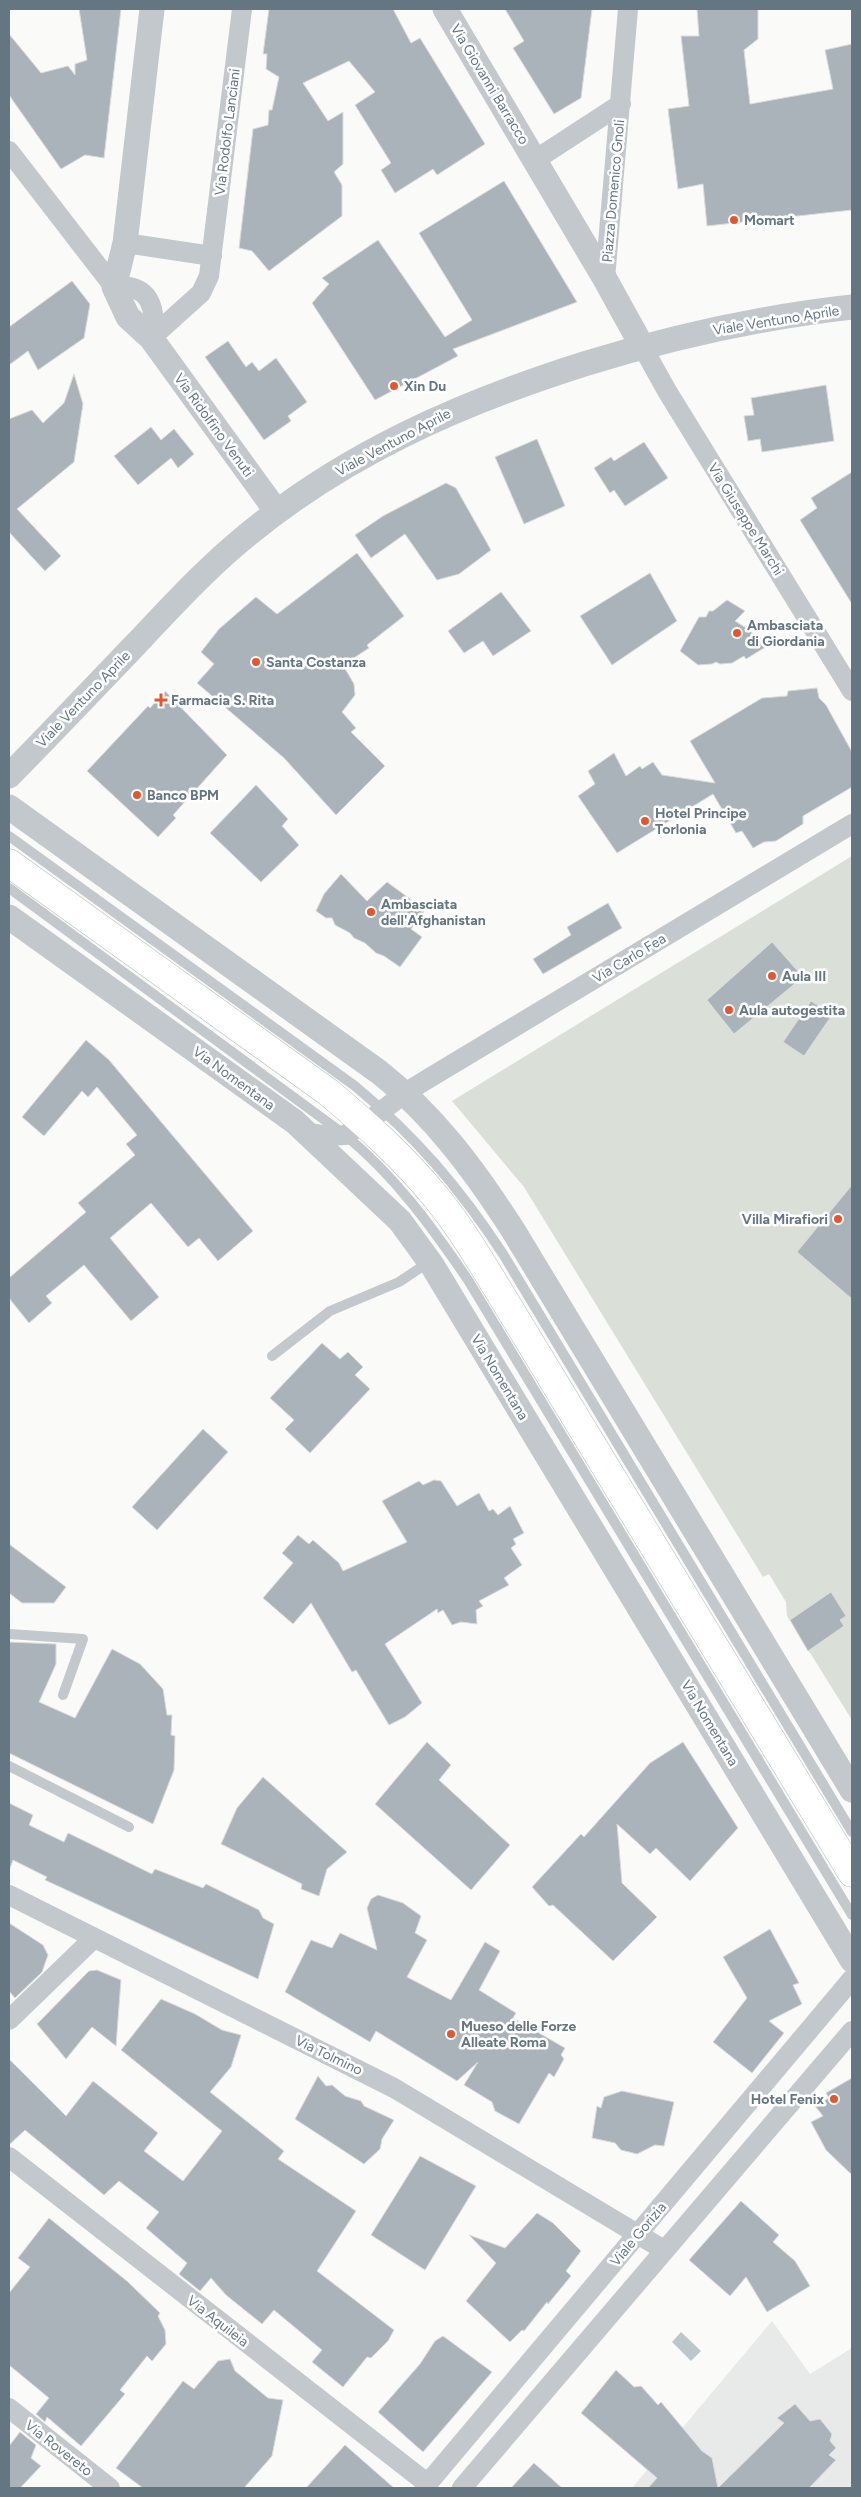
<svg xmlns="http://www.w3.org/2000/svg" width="861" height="2497" font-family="Figtree,sans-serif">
<rect width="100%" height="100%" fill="#fafaf8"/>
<path fill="#e8e9e9" d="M772,2321l38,53 42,-26v140h-220z"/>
<path fill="#dadfd7" d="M852,856v864l-65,-104 -1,-14 -17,-28 -6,3 -239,-390 -72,-86z"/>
<path fill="#bbc7cb" d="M681,2332l20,19 -10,10 -19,-19z"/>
<path fill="#aab3b9" stroke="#dcdcda" d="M79,9h42l-17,149 -19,-3 -24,14 -52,-74v-61l32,39 27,-7 7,9v-11l12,-4z
M269,9h124l18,34 9,-5 65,106 -48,31 -4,-6 -38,24 -14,-23 10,-7 -36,-58 20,-13 -26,-31 -46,22 25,38 15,-9v52l-9,8 8,13v31l-73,55 -17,-20 -13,-3 14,-119 15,-4 1,-15h3l7,-33 -13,-8 1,-15h-4z
M505,9h87l-11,89 -27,16 -41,-66 11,-7z
M697,9h61v30l-14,11 6,54 83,-15 -8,-39 27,-6v166l-145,16 -4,-42 -25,5 -10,-80 21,-3 -8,-70h18z
M504,181l73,121 -124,47 5,7 -83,44 -63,-97 17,-19 -7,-6 56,-38 67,97 27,-17 -53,-87z
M72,281l18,23 -6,34 -46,32 -10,-19 -19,14v-38z
M228,341l18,26 6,-5 7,9 17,-13 31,44 -19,14 3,5 -27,19 -59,-83z
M74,374l9,30 -9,58 -57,47 44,47 -16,15 -36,-39v-113l23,-9 11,13 21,-20z
M826,385l8,56 -72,11 -2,-13 -12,2 -4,-25 10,-1 -3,-17z
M151,427l10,13 13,-11 20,25 -16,14 -7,-10 -33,27 -24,-29z
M537,439l28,67 -41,18 -29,-67z
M644,442l24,36 -43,28 -11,-16 -4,3 -16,-25 17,-11 3,4z
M852,472v132l-52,-84 17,-12 -6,-10z
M446,483l10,5 35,62 -32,24 -22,6 -32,-46 -34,24 -16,-23 28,-19z
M357,553l47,63 -37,29 2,3 -26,17 11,19 1,11 -13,17 14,16 -5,4 34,34 -49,49 -52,-57 -87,-75 17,-19 -13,-12 18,-23 30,-26 7,-6 21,17z
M650,573l27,48 -65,44 -32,-49z
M501,592l30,39 -38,25 -10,-15 -19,12 -16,-22z
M727,600l18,11 -10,10 16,10 2,5 24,4 -31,19 -2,-3 -12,7 -12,1 -4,-2 -4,2 -14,1 -18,-14 19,-34h7l3,-6h4z
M817,688l2,10 7,7 26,47v35l-49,29v8l-27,17 -12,1 -11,6 -11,-17 -6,2 -23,-39 -96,59 -39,-57 17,-12 -7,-13 26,-18 12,23 14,-10 2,3 11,-7 9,13 53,8 -25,-42 72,-43 25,-2 1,-5z
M165,691l62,64 -54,60 3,3 -18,19 -71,-66 61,-65 2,2z
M256,785l32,34 -6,7 17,19 -38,37 -51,-49z
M341,874l26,27 20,-19 38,28 -14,19 11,8 -22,30 -16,-11 -8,-3 -11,-10 -11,-5 -4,-5 -15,-8 -3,-7h-6l-10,-7 8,-17z
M608,903l14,25 -79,46 -10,-15 38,-24 -4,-8z
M772,942l31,35 -69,57 -27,-34z
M811,1001l21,14 -28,41 -21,-14z
M86,1040l23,20 144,171 -35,30 -19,-23 -11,9 -37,-44 -41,35 49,59 -28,24 -47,-56 -38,31 6,7 -23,20 -20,-25v-20l77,-66 -8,-9 57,-48 -9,-11 11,-9 -40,-48 -9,10 -6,-6 -38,45 -22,-19z
M852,1185v114l-55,-47z
M322,1343l18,16 8,-7 15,15 -8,8 15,14 -60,64 -25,-24 9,-9 -24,-22z
M203,1429l25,23 -71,78 -25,-23z
M434,1480l7,1 16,25 22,-13 10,18 4,-2 5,6 12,-9 14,27 -11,6 3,5 -5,4 11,17 -18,13 5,7 -30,16 4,5 -7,4 1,14 -16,-2 -9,3 -9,-15 -5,3 -1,-4 -52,35 37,59 -17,14 -16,8 -33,-55 -4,2 -41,-69 -18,21 -30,-26 30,-35 -11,-10 16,-18 11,9 4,-4 26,23 4,8 64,-29 -25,-41 37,-20 4,4z
M9,1544l57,43 -12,16h-32l-13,-10z
M831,1592l15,24 -6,4 4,6 -36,25 -18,-31z
M9,1642l47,2v20l-17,38 36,16 37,-69 28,15 23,25 4,26h5l-1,20 4,1 -1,34 -21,54 -144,-71z
M427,1742l24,23 -12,15 71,65 -39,45 -96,-86z
M683,1742l55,86 -48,53 -34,-33 -6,6 -33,-30 5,59 35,34 -44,44 -60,-56 -4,1 -17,-19 49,-53 3,3 66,-74z
M263,1777l84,75 -20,17 -8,27 -18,-7 1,-5 -81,-40 16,-36z
M9,1803l24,12 -4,10 35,17 4,-9 84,41 3,-5 48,19 3,-4 53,26 4,8 11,6 -16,55 -213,-99 2,-3 -34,-17 -4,11z
M378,1895l25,8 18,13 -6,17 12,7 -20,37 44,23 34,-58 15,9 -21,39 37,23 -3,5 52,30 -4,7 3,4 -10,18 -5,-4 -30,51 -24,-13 -3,-9 -28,-17 14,-23 -21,19 -81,-50 -6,11 -85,-50 26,-52 21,8 8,-15 37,17 -10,-42 4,-9z
M9,1923l34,22 5,10 -6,17 -27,26 -6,-7z
M770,1929l29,54 -6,2 9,19 -33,17 15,12 -32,40 -39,-31 34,-44 -24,-41z
M97,1970l24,10 -5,66 -24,-19 -26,32 -29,-35 52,-53z
M161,1999l34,15 27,16 19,5 -10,32 -21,25 74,59 -6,8 78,52 -39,60 77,59 -6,11 -17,17 -4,-1 -24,30 -31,-25 10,-12 -48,-40 -12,14 -36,-29 -15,-17 -11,13 -21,-17 8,-11 -41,-35 13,-16 -40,-31 -15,14 -79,-65 -16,15v-86l57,57 27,-35 65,52 -14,18 39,30 39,-50 -101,-81z
M318,2076l8,10 6,-1 13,11 16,5 3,5 30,14 -12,19 -2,10 -16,15 -69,-45z
M852,2078v97l-26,-25 -15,-28 12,-6 -8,-10 14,-8 -3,-5z
M622,2091l52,11 -10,44 -9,-1 -18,9 -16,-4 -6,-7 -23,-5 5,-32 4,2 3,-11z
M420,2156l56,30 -51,84 -54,-35z
M741,2201l38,34 -6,7 22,19 15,25 -43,26 -21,-35 -16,19 -41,-36z
M537,2213l16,10 28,28 -15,20 5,5 -23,28 -1,-2 -23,29 -2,-1 -12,12 -44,-41 30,-38 -27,-28 36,13z
M49,2218l79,64 32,31 -2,3 7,14 1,14 -14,17 -5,-5 -27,34 5,4 -44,52 -34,-29 -2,5 -9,-8 13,-16 -40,-33v-72l21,-26 -12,-9z
M443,2336l49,36 -69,80 -45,-40 42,-48 15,-23z
M230,2359l5,12 33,27 15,2 -11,56 -28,32h-101l-27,-20 67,-87 11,8 24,-28z
M616,2370l18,17 7,-1 17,19 3,-3 41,49 10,7 6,30h-70l9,-10 -76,-65z
M795,2404l15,17 10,-2 12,15 -2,7 6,7 -7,7 7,5 -27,28h-91l66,-65 -7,-5z
M20,2432l16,13 -5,13 10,8 -21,22h-11v-42z
M345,2445l49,43h-88z
M534,2463l28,25h-51z"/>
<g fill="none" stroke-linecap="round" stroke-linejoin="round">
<g stroke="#b3babf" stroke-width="29">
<path id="secondary" d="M9,863l319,229c38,32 75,65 107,104 24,29 43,61 62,92l355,585"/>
</g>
<path stroke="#c3c8cc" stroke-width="10" d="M9,836l346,250c61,51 104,101 148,168l349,578
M9,888l336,247c50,41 87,92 123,145l384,635
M272,1356l58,-45 69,-29 30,-20
M9,1634l74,5 -20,56
M9,1766l120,61"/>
<path stroke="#c3c8cc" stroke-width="20" d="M9,151l105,136c35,-4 44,20 37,51
M535,160l86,-56
M125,243l87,13
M605,279l23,-270
M151,338l50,-45 8,-17 33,-267
M642,346l25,45 185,300
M309,1133l19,3 17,-1 21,-12 39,-30 26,-16 421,-253
M9,1895l385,193 270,162
M9,2020l85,-82
M9,2157l419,327
M9,2408l101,80
M424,2488l428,-509
M462,2488l390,-457"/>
<path stroke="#c3c8cc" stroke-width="25" d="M152,9l-27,234 -11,44 14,30 23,21 126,174
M445,9l160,270 37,67
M9,776c43,-44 86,-89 128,-133 33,-35 66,-71 103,-102 102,-86 218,-137 344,-177 88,-27 177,-47 268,-57
M9,807l370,265c55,43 96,99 134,158l339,560
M9,917l286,205 105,99 32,44 420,695"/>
<use href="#secondary" stroke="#fff" stroke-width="28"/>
</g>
<g fill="#e4572e" stroke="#fff" stroke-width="2">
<circle cx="734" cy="220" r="5"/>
<circle cx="394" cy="386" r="5"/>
<circle cx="737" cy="633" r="5"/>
<circle cx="256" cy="662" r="5"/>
<path d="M158.5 692.5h5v5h5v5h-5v5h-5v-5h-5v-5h5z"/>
<circle cx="137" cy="795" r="5"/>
<circle cx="645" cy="821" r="5"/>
<circle cx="371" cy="912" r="5"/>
<circle cx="772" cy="976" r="5"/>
<circle cx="729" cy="1010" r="5"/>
<circle cx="838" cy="1219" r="5"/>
<circle cx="451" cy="2034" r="5"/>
<circle cx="834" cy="2099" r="5"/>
</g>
<g text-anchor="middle" stroke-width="5" stroke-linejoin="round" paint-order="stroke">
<g font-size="14" fill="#657683" stroke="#fff">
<text transform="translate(490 84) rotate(59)" y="5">Via Giovanni Barracco</text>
<text transform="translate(227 132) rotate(-83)" y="5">Via Rodolfo Lanciani</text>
<text transform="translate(613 191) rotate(-85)" y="5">Piazza Domenico Gnoli</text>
<text transform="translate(776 320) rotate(-9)" y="5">Viale Ventuno Aprile</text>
<text transform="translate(214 425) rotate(54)" y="5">Via Ridolfino Venuti</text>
<text transform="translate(393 442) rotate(-28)" y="5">Viale Ventuno Aprile</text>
<text transform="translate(746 519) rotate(58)" y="5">Via Giuseppe Marchi</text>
<text transform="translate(83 699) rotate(-46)" y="5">Viale Ventuno Aprile</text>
<text transform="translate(629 958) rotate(-31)" y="5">Via Carlo Fea</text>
<text transform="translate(234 1078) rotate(36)" y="5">Via Nomentana</text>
<text transform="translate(500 1377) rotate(59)" y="5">Via Nomentana</text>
<text transform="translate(710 1723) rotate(59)" y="5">Via Nomentana</text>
<text transform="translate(329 2055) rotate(26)" y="5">Via Tolmino</text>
<text transform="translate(638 2234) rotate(-50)" y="5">Viale Gorizia</text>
<text transform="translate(218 2321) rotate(38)" y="5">Via Aquileia</text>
<text transform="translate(59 2448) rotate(38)" y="5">Via Rovereto</text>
</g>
<g font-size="14" font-weight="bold" fill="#657683" stroke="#fff" text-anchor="start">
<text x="744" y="225">Momart</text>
<text x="404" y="391">Xin Du</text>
<text x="747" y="630">Ambasciata<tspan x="747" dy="16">di Giordania</tspan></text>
<text x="266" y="667">Santa Costanza</text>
<text x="171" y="705">Farmacia S. Rita</text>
<text x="147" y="800">Banco BPM</text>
<text x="655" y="818">Hotel Principe<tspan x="655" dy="16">Torlonia</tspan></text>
<text x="381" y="909">Ambasciata<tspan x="381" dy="16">dell'Afghanistan</tspan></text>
<text x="782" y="981">Aula III</text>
<text x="739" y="1015">Aula autogestita</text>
<text x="828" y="1224" text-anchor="end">Villa Mirafiori</text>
<text x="461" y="2031">Mueso delle Forze<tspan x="461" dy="16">Alleate Roma</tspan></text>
<text x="824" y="2104" text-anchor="end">Hotel Fenix</text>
</g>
</g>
<rect width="861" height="2497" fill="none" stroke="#657683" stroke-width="20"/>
</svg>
